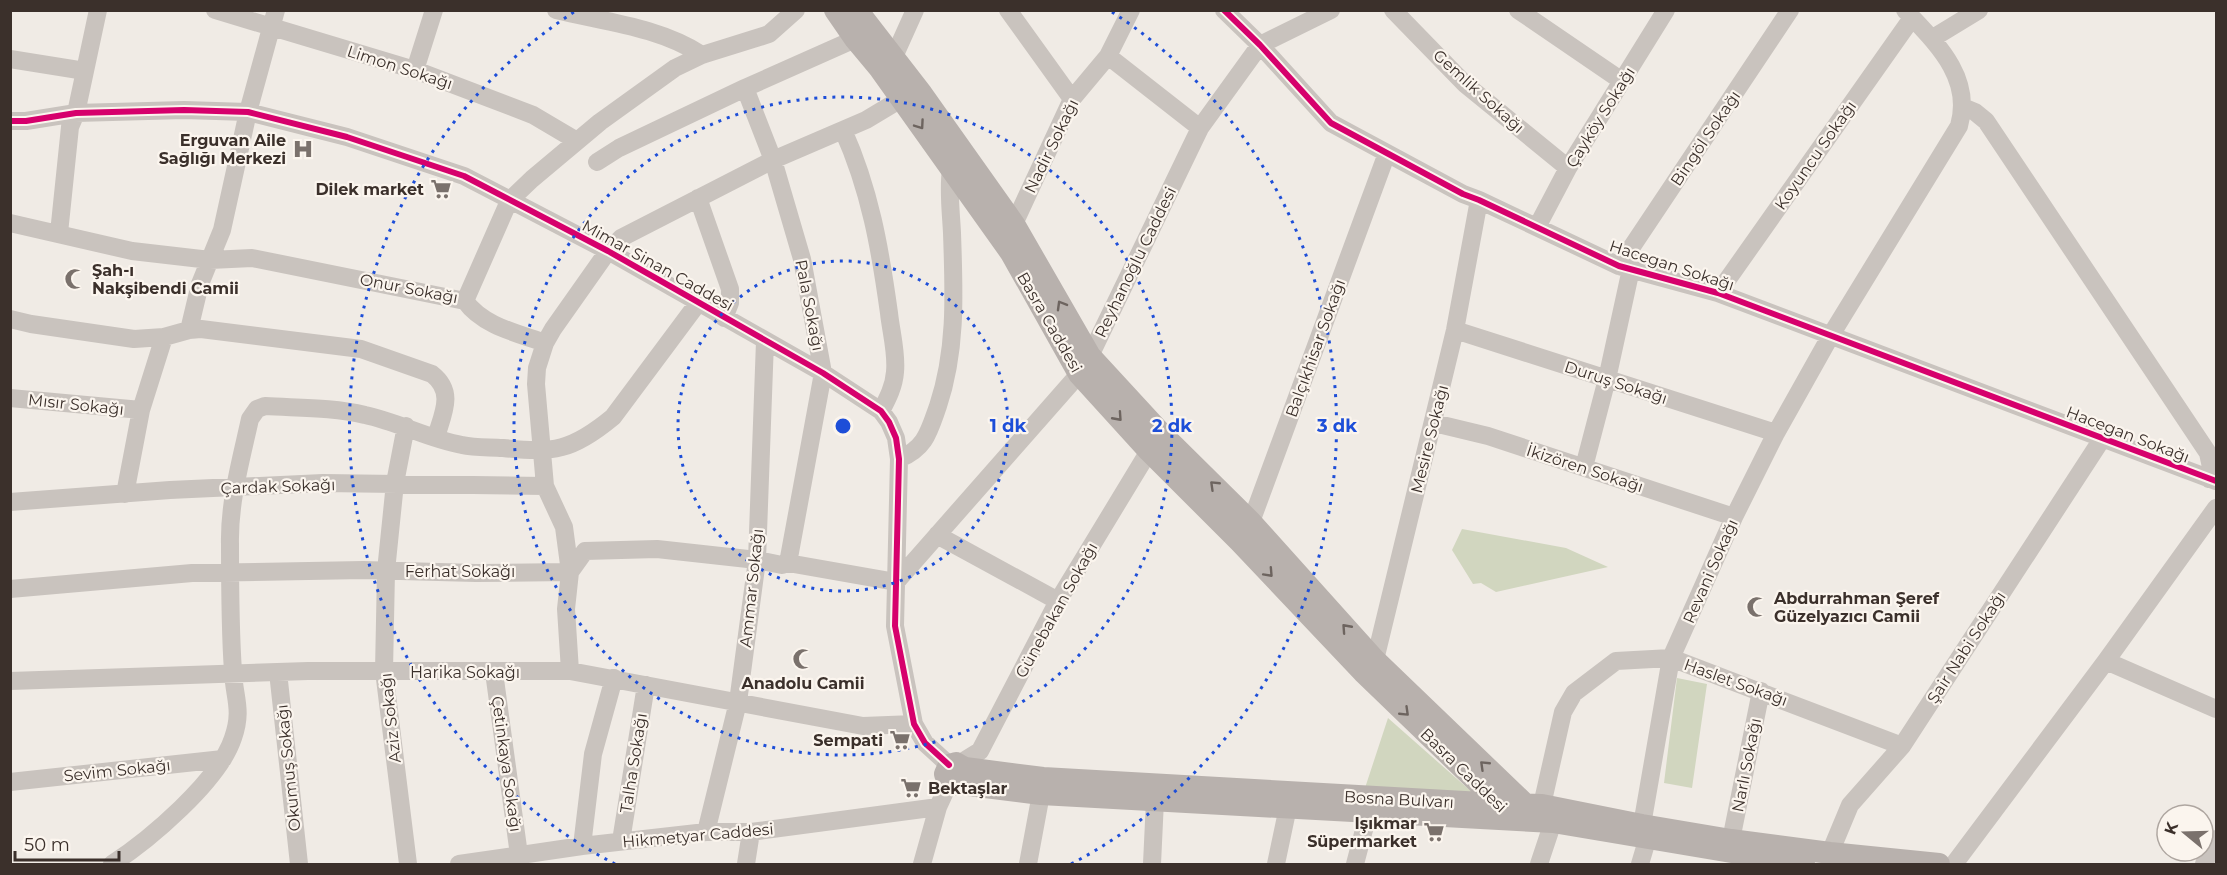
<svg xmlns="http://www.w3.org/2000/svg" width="2227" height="875" font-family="Montserrat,sans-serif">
<rect width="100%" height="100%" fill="#f0ebe5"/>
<path fill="#d1d6bf" d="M1462,529l104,19 42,19 -112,25 -15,-9 -8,1 -21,-34z
M1677,678l30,6 -15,104 -28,-5z
M1388,718l85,75 -108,-5z"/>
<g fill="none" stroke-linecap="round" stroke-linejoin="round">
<path stroke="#c9c3be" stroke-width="18" d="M215,10l200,60 118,45 44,26
M556,10c49,12 103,17 146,45
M1008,10l64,89
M1224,10l36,35 71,78 132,71 16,6 140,66 99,27 498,188
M1393,10l72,74 103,84
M1518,10l104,71
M1933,38l46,-28
M1108,56l92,72
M10,59l75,12
M887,64l6,-5 22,-49
M415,70l19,-60
M745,88l28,72 29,99 21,114 -35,190
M1963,107l12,5 11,9 222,332 3,14 -2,12
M10,121h16l50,-8 108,-3 64,2 99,25 117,39 144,75 215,122 58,38 8,11 7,16 3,21 -4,167 19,98 11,19 24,22
M843,130c27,60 37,118 46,183 2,19 8,40 6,59 -1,14 -7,26 -14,39
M597,162l22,-14 126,-60 110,-49
M698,198l32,91v14l-6,15
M10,223l122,28 78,9 42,-2 213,43 44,-100 23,-22 68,-57 75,-54 27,-13 67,-21 27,-24
M1014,224l58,-125 36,-43 23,-46
M1537,227l31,-59 98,-158
M59,233l11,-106 6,-14 22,-103
M1619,266l171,-256
M1718,293l194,-275
M465,301c18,25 52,32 80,42
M10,319l21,5 103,15 30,-2 25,-7 12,-1 160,20 71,25c23,18 11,39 4,63
M189,330l11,-46 22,-54 26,-118 28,-102
M1455,330l321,103
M10,398l131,12
M1434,423l54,13 246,81
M406,426l-11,57 -9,88 -2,100 24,193
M899,459c27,-11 30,-28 39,-53 19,-57 16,-114 14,-173 -1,-21 -4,-43 -1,-64
M1584,467l23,-88 24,-110
M125,494l16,-84 23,-73
M10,502l160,-12 153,-7 222,3
M1245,532l6,-10 136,-369
M937,535l121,66
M896,582l183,-208 11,-18 110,-228 60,-83 71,-35
M10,589l182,-16 171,-3 113,3 94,-1 15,-21 72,-2 100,11 25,5 6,-2 108,19
M2106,661l110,48
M1368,666l7,-6 80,-330 24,-130
M570,671l-4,-62 4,-37 -6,-45 -19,-41 -9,-102 1,-16 8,-25 8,-14 55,-78 13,-13 152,-78 93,-40 35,-21
M278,672l21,192
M494,672l25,183
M10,681l298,-10h262l293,55 51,-2
M959,764l21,-13 78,-150 91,-150
M10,782l213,-23
M1642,825l29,-167 63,-141 42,-84 55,-98 128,-209c14,-49 -23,-83 -54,-116
M706,832l32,-130 19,-142 8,-219
M1731,840l30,-149
M621,841l25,-156
M582,846l11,-92 21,-76
M1830,853l20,-48 52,-59 200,-307
M112,864c37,-24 107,-83 121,-126 10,-29 1,-40 0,-67 -3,-42 -3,-85 -3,-127 -1,-42 11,-84 20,-125l7,-10 8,-3c33,2 68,1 100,9 33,7 64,24 97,30 13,3 27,2 41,3 51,5 69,3 110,-31l85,-114
M459,864l123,-18 124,-14h45l187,-25
M746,864l5,-32
M922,864l16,-57 11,-24
M1028,864l13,-70
M1152,864l3,-64
M1276,864l12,-57
M1355,864l14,-53
M1539,864l14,-42 -11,-17 21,-93 11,-19 42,-32 55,-3 231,88
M1640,864l8,-27
M1954,864l152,-203 110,-153
M2204,864l12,-25"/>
<path stroke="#b8b1ad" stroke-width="22" d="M835,10l20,29 25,30 131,184 68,121 70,77 90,90 124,131 141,136
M857,10l65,84 92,130 76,132 70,76 91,90 124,138 152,146
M1804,864l-251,-42 -512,-28 -80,-10 -9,1 -5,-4 -2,-7 4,-9 7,-2 9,5 78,10 457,26 42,1 100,20 89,15 99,13 109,11"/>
<g stroke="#fbf5ee" stroke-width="10">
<path id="cycleway" d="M1224,10l36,35 71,78 132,71 16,6 140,66 99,27 498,188
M10,121h16l50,-8 108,-3 64,2 99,25 117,39 144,75 215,122 58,38 8,11 7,16 3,21 -4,167 19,98 11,19 24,22"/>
</g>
<use href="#cycleway" stroke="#d6006c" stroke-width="6"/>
</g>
<defs><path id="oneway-chevron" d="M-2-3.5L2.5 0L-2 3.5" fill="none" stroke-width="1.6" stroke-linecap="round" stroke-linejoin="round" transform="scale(1.5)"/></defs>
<g stroke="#6d645f">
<use href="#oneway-chevron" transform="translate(920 125) rotate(55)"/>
<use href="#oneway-chevron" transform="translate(1061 305) rotate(-120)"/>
<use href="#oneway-chevron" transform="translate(1118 417) rotate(48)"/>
<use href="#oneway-chevron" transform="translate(1214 485) rotate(-136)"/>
<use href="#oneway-chevron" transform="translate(1269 573) rotate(47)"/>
<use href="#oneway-chevron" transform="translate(1346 628) rotate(-132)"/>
<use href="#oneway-chevron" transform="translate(1405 712) rotate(44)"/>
<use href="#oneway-chevron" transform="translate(1484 765) rotate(-136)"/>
</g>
<g fill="none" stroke="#1d4ed8" stroke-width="3" stroke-dasharray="3 6">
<circle cx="843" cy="426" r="165"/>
<circle cx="843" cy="426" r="329"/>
<path d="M615 864A494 494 0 0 1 574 12M1112 12A494 494 0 0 1 1071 864"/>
</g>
<defs>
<g id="hospital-bare" transform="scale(1.62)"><path d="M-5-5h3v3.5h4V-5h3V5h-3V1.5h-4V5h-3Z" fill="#7a716c" stroke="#fbf5ee" stroke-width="2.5" paint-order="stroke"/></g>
<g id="supermarket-bare" transform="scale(1.62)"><path d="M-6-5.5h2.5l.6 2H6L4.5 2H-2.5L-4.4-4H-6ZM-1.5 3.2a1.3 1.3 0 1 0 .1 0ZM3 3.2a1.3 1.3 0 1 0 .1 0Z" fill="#7a716c" stroke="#fbf5ee" stroke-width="2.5" paint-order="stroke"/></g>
<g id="mosque-bare" transform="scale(1.62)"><path d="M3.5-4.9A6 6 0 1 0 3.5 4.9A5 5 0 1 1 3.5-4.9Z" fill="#7a716c" stroke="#fbf5ee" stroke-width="2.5" paint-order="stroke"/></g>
</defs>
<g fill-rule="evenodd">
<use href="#hospital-bare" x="303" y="149"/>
<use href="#supermarket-bare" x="441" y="189"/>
<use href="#mosque-bare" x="75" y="279"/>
<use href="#mosque-bare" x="1757" y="607"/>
<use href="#mosque-bare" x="803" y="659"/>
<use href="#supermarket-bare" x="900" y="740"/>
<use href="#supermarket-bare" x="911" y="788"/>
<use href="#supermarket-bare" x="1434" y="832"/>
</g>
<g text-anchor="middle" stroke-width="4.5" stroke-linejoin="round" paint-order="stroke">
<g font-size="16" fill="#3b302b" stroke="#fbf5ee">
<text transform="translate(400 67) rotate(18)" y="6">Limon Sokağı</text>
<text transform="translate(1479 91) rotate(42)" y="6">Gemlik Sokağı</text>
<text transform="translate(1600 117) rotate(-58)" y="6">Çayköy Sokağı</text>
<text transform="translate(1705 138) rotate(-56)" y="6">Bingöl Sokağı</text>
<text transform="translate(1051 146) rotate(-64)" y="6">Nadir Sokağı</text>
<text transform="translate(1815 155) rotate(-55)" y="6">Koyuncu Sokağı</text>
<text transform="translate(1135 262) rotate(-64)" y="6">Reyhanoğlu Caddesi</text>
<text transform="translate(658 265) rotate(29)" y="6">Mimar Sinan Caddesi</text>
<text transform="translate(1672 265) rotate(18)" y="6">Hacegan Sokağı</text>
<text transform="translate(409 288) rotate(11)" y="6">Onur Sokağı</text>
<text transform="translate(810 305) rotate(79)" y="6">Pala Sokağı</text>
<text transform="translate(1050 322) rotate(60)" y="6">Basra Caddesi</text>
<text transform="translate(1315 348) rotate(-70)" y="6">Balçıkhisar Sokağı</text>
<text transform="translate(1616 382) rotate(18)" y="6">Duruş Sokağı</text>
<text transform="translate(76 404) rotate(6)" y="6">Mısır Sokağı</text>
<text transform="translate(2128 434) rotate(21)" y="6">Hacegan Sokağı</text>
<text transform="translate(1429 439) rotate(-76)" y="6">Mesire Sokağı</text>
<text transform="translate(1585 468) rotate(18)" y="6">İkizören Sokağı</text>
<text transform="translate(278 486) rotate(-2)" y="6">Çardak Sokağı</text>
<text x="460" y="577">Ferhat Sokağı</text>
<text transform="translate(1710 571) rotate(-66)" y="6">Revani Sokağı</text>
<text transform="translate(751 588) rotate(-84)" y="6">Ammar Sokağı</text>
<text transform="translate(1056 610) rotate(-61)" y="6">Günebakan Sokağı</text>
<text transform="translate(1966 647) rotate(-57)" y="6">Şair Nabi Sokağı</text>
<text x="465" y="678">Harika Sokağı</text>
<text transform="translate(1736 682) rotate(20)" y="6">Haslet Sokağı</text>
<text transform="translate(390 718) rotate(-96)" y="6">Aziz Sokağı</text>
<text transform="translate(633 763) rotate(-81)" y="6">Talha Sokağı</text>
<text transform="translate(507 764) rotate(82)" y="6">Çetinkaya Sokağı</text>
<text transform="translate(1746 765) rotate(-79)" y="6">Narlı Sokağı</text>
<text transform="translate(288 768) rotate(-96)" y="6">Okumuş Sokağı</text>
<text transform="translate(117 770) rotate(-6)" y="6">Sevim Sokağı</text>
<text transform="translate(1464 770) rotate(44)" y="6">Basra Caddesi</text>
<text transform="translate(1399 799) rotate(3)" y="6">Bosna Bulvarı</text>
<text transform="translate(698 835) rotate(-5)" y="6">Hikmetyar Caddesi</text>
</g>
<g font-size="16" font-weight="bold" fill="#3b302b" stroke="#fbf5ee" text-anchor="end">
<text x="286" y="146">Erguvan Aile<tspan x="286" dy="18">Sağlığı Merkezi</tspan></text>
<text x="424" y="195">Dilek market</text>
<text x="92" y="276" text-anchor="start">Şah-ı<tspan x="92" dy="18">Nakşibendi Camii</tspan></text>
<text x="1774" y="604" text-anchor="start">Abdurrahman Şeref<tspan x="1774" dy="18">Güzelyazıcı Camii</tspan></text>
<text x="803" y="689" text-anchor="middle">Anadolu Camii</text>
<text x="883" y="746">Sempati</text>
<text x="928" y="794" text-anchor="start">Bektaşlar</text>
<text x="1417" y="829">Işıkmar<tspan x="1417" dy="18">Süpermarket</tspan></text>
</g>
</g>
<circle cx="843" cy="426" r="9" fill="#1d4ed8" stroke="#fbf5ee" stroke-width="3"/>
<g font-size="18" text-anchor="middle" font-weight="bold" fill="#1d4ed8" stroke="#fbf5ee" stroke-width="4.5" stroke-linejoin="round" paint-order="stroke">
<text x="1008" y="432">1 dk</text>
<text x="1172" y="432">2 dk</text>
<text x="1337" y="432">3 dk</text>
</g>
<rect width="2227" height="875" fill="none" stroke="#3b302b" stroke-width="24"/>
<g transform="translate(2185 833) rotate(289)"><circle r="28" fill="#fbf5ee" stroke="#aea6a0" stroke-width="1.5"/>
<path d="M0-4.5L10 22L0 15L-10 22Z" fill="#7a716c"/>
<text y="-9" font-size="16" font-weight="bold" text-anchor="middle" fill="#3b302b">K</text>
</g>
<path d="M15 851v9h104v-9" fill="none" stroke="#3b302b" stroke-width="3"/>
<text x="24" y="851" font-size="18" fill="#3b302b" stroke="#fbf5ee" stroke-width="4.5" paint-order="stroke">50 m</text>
</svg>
